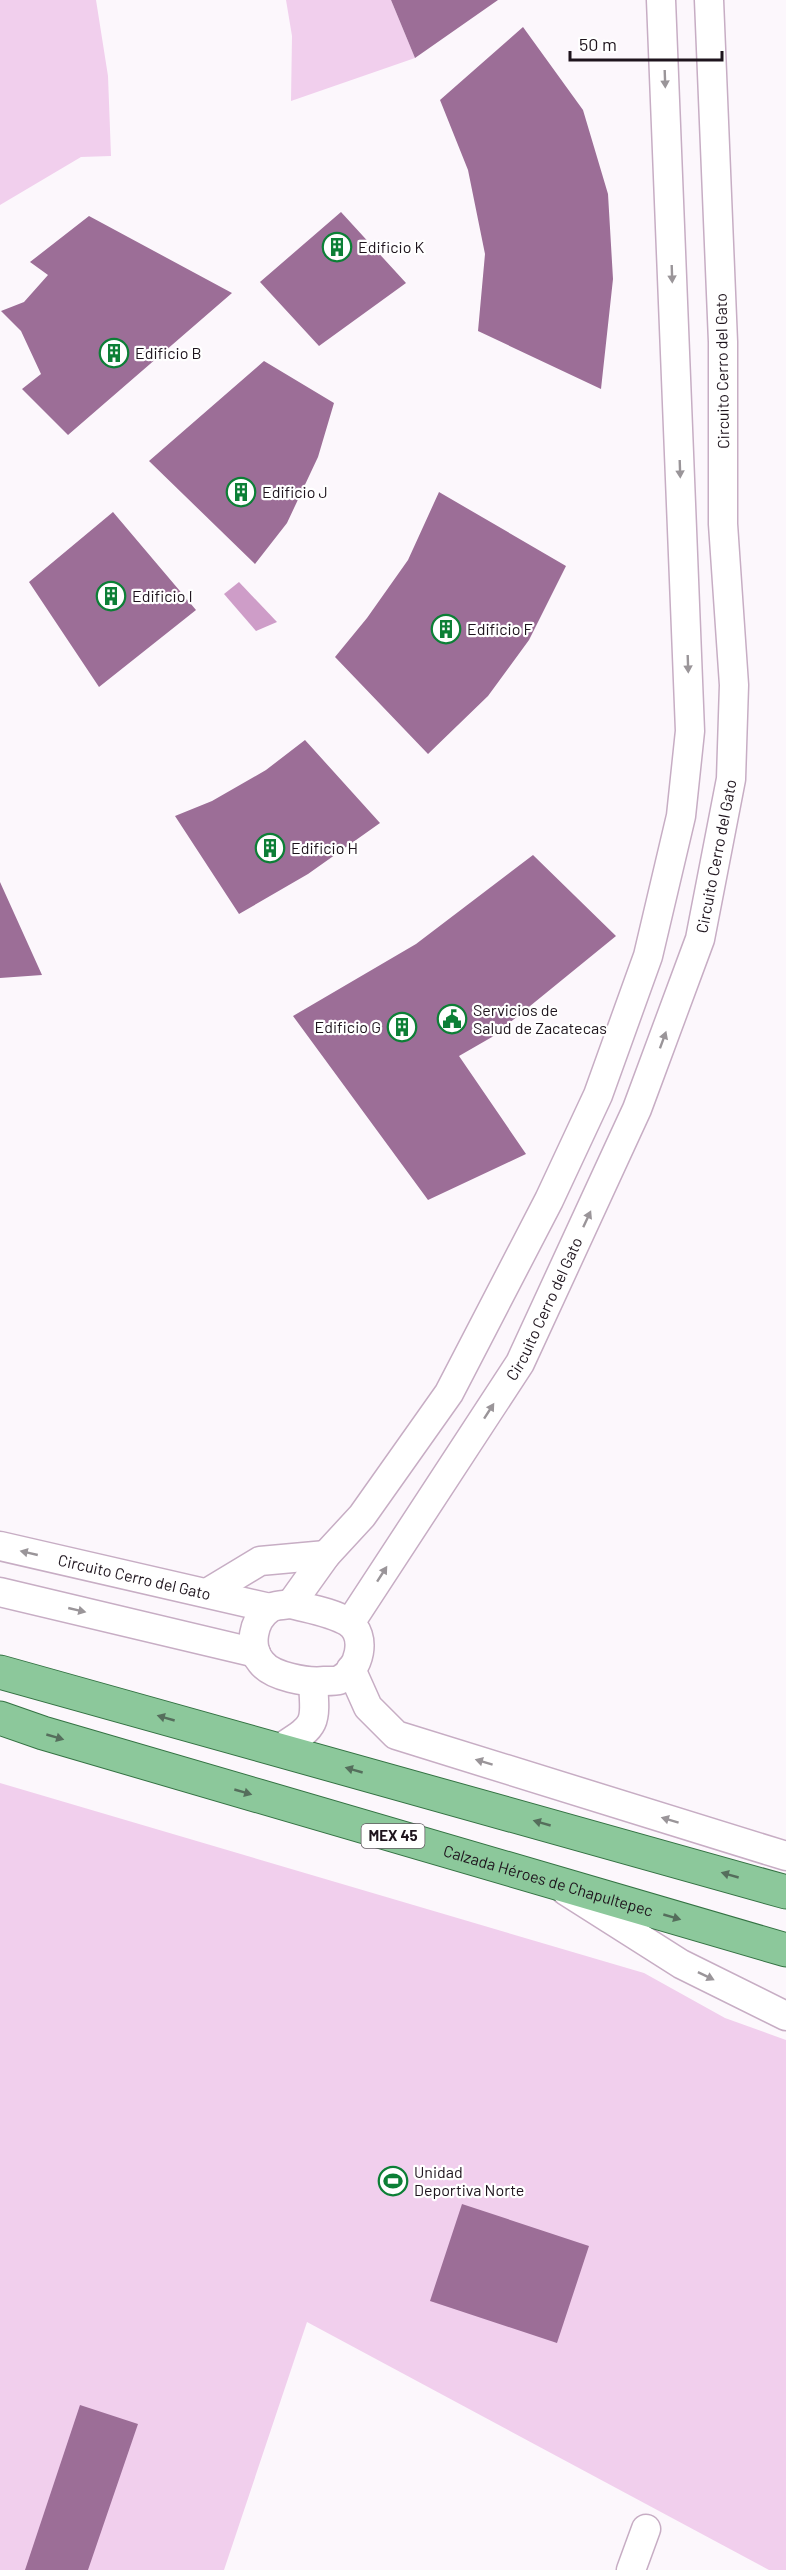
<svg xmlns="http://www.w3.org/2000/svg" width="786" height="2570" font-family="Barlow,sans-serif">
<rect width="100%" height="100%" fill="#fcf7fc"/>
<path fill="#f1cfed" d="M0,0h96l12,76 3,80 -30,1 -81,48z
M286,0h105l24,58 -124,43 1,-65z
M0,1783l644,190 81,45 61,22v530h-17l-462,-248 -83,248h-224z"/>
<path fill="#ce9dc8" d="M239,582l38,40 -21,9 -32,-37z"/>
<path fill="#9c6e97" d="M391,0h107l-83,58z
M523,27l60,83 25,84 5,85 -12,110 -123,-58 7,-77 -17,-84 -28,-70z
M341,212l65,71 -87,63 -59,-64z
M89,216l143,77 -164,142 -46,-46 19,-15 -20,-43 -20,-20 23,-9 24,-27 -18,-13z
M264,361l70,42 -16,54 -31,66 -32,41 -106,-103z
M439,492l127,74 -37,74 -41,56 -60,58 -93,-97 32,-39 41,-58z
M113,512l83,98 -97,77 -70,-105z
M305,740l75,83 -72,51 -69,40 -64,-98 37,-15 54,-31z
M533,855l83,81 -124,101 -33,19 67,98 -98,46 -135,-184 123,-72z
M0,882l42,93 -42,3z
M462,2204l127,42 -32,97 -127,-42z
M80,2405l58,19 -50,146h-63z"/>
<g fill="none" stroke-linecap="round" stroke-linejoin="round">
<g stroke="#c7adc4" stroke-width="31">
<g id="minor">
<path id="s1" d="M0,1546l270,62"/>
<path d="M0,1592l256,61"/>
<path d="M207,1593l53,-32 66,-6"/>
<path d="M291,1604l35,-49 36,-39 87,-123 100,-193 49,-105 50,-139 33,-140 9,-85 -29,-731"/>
<path d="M291,1604c19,5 40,8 57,18 20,13 12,49 -9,58 -3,1 -10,1 -14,1 -17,2 -53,-4 -64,-19 -13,-15 -8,-42 8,-53 5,-4 15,-4 22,-5z"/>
<path id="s2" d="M350,1623l170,-260 117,-254 63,-170 31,-160 3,-94 -11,-161v-182l-14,-342"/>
<path d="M351,1669l17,38 28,28 390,121"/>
<path d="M279,1749c37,-24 37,-22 34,-67"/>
<path d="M566,1891l115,73 105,52"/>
<path d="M631,2570l15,-41"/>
</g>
</g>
<g stroke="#347243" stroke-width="35">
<g id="major">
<path d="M0,1672l786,220"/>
<path id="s3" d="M0,1718l43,15 743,217"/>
</g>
</g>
<use href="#minor" stroke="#fff" stroke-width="28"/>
<use href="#major" stroke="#8cc89b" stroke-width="33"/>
</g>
<defs><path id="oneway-solid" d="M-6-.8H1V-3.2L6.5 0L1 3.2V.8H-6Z" transform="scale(1.5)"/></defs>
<g fill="#9a9599">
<use href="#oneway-solid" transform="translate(665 79) rotate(88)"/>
<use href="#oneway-solid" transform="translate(672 274) rotate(88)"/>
<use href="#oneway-solid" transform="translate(680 469) rotate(88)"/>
<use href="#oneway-solid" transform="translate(688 664) rotate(88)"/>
<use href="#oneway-solid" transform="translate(663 1040) rotate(-70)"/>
<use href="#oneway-solid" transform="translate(587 1219) rotate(-65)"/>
<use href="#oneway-solid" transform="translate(489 1411) rotate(-57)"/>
<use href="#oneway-solid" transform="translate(29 1553) rotate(-167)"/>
<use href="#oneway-solid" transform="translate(382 1574) rotate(-57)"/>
<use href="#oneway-solid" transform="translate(77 1610) rotate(13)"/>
<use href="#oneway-solid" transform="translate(484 1762) rotate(-163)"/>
<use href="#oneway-solid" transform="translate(670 1820) rotate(-163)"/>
<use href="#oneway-solid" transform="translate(706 1976) rotate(26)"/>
</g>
<g fill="#556e5c">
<use href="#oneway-solid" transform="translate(166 1718) rotate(-164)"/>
<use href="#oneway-solid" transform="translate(55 1737) rotate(16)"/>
<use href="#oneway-solid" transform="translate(354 1770) rotate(-164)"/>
<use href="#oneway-solid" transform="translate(243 1792) rotate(16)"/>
<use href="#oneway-solid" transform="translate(542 1823) rotate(-164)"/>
<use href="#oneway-solid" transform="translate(730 1875) rotate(-164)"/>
<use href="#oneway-solid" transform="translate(672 1917) rotate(16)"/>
</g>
<defs>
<g id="building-ring" transform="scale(1.5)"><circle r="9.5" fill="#fff" stroke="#0c7f36" stroke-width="1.5"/><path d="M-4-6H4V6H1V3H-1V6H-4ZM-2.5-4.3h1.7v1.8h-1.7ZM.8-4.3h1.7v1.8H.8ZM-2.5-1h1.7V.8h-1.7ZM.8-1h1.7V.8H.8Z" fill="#0c7f36"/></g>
<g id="civic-ring" transform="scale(1.5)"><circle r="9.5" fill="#fff" stroke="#0c7f36" stroke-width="1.5"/><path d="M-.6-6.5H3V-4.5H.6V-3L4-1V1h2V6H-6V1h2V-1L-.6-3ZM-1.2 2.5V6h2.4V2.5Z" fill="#0c7f36"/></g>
<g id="stadium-ring" transform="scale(1.5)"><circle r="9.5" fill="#fff" stroke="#0c7f36" stroke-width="1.5"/><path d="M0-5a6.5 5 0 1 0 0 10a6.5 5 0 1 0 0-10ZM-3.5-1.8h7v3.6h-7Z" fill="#0c7f36"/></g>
</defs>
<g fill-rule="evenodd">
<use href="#building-ring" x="337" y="247"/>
<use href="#building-ring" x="114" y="353"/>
<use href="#building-ring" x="241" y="492"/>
<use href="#building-ring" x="111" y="596"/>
<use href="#building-ring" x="446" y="629"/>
<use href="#building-ring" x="270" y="848"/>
<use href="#civic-ring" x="452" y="1019"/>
<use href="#building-ring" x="402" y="1027"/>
<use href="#stadium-ring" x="393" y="2181"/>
</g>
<g text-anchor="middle" stroke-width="4.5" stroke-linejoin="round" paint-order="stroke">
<rect fill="#fff" stroke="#625a61" stroke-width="1.5" x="361.5" y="1824" width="63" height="24" rx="4.5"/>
<g font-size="15" font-weight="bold" fill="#1e141d">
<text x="393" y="1841">MEX 45</text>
</g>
<g font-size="16" fill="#1e141d" stroke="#fff" text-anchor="start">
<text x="358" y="253">Edificio K</text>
<text x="135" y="359">Edificio B</text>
<text x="262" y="498">Edificio J</text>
<text x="132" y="602">Edificio I</text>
<text x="467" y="635">Edificio F</text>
<text x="291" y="854">Edificio H</text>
<text x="473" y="1016">Servicios de<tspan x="473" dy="18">Salud de Zacatecas</tspan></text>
<text x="381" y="1033" text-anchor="end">Edificio G</text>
<text x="414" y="2178">Unidad<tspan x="414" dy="18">Deportiva Norte</tspan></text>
</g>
<g font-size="16" fill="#1e141d" stroke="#fff">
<text transform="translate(722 371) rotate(-91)" y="6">Circuito Cerro del Gato</text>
<text dy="6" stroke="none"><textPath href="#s2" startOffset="856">Circuito Cerro del Gato</textPath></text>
<text dy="6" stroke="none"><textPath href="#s2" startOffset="370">Circuito Cerro del Gato</textPath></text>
<text dy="6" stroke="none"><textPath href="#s1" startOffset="138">Circuito Cerro del Gato</textPath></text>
<text dy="6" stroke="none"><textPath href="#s3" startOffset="572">Calzada Héroes de Chapultepec</textPath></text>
</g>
</g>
<path d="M570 51v9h152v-9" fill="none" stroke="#1e141d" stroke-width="3"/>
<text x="579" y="51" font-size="18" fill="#1e141d" stroke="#ffffff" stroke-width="4.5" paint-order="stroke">50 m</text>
</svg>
